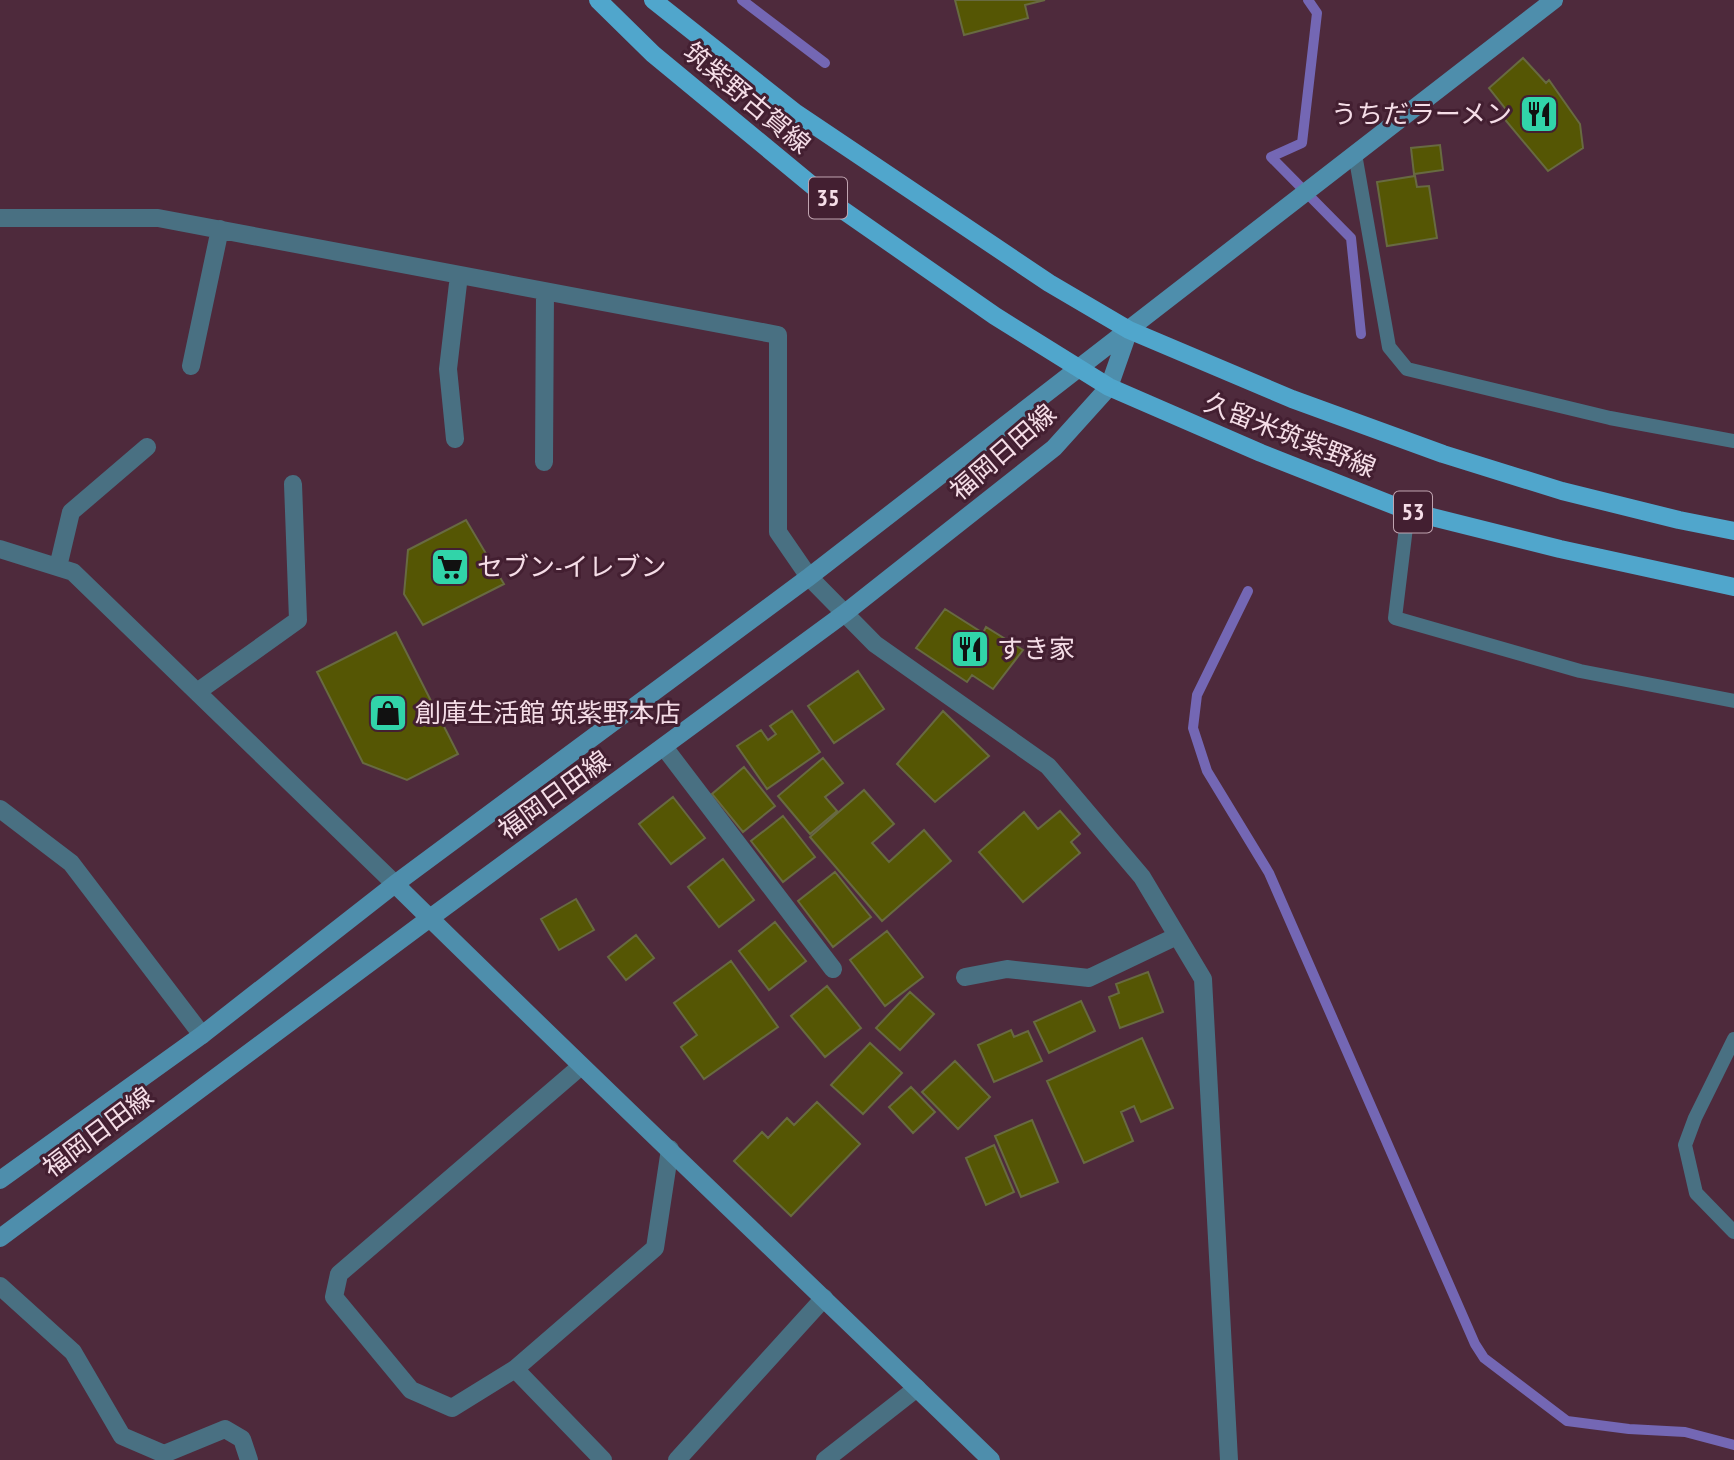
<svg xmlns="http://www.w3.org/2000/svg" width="1734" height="1460" font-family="'PT Sans Narrow','Noto Sans JP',sans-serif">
<rect width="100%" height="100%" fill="#4e2a3c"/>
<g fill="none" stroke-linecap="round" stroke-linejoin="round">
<path stroke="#7467b4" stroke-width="10" d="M742,0l83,63
M1308,0l9,13 -15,130 -31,14 80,81 10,96
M1248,591l-51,104 -4,33 14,43 62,102 206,471 9,14 83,63 62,8 56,3 49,13"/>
</g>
<path fill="#555604" stroke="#686a41" stroke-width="2" d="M955,0h90l-20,5 3,13 -64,17z
M1523,58l23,25 3,-3 31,44 3,24 -35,23 -46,-55 6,-4 -19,-24z
M1440,145l3,25 -29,4 -3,-26z
M1415,176l2,11 12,-1 8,52 -50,8 -10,-64z
M466,520l38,64 -81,41 -19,-31 4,-44z
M945,609l38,24 3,-6 37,23 -30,39 -21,-14 -5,7 -51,-34z
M396,632l62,122 -51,26 -44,-17 -46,-91z
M858,671l26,38 -50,34 -26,-37z
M792,711l28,41 -53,37 -30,-43 24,-16 7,10 8,-6 -6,-8z
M943,711l46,45 -54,46 -38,-38z
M823,758l20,25 -18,14 12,14 -27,23 -32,-38z
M744,767l31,39 -32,26 -31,-38z
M864,790l30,34 -22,19 17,19 35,-32 27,31 -69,60 -72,-84z
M673,797l32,41 -34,26 -32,-40z
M1060,811l20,23 -9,8 9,11 -57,49 -44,-50 45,-40 14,17z
M783,816l32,41 -32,25 -32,-41z
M723,859l31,41 -35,27 -31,-40z
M835,872l36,45 -38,30 -35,-46z
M576,899l18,31 -35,20 -18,-31z
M775,922l31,39 -37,29 -30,-39z
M887,931l36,46 -38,29 -35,-46z
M636,935l18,23 -28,22 -18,-23z
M731,961l47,66 -74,52 -23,-32 16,-12 -23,-32z
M1148,972l15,40 -43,16 -11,-31 10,-4 -3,-9z
M827,986l34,42 -36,29 -34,-41z
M910,992l24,22 -34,36 -24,-22z
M1081,1001l14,30 -46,22 -15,-31z
M1011,1030l3,7 14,-6 14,30 -48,21 -16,-37z
M1142,1038l31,70 -32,14 -7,-16 -13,6 12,29 -49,22 -37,-82z
M870,1043l32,30 -39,41 -32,-29z
M955,1061l35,36 -32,32 -36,-37z
M911,1087l24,25 -22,21 -24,-26z
M817,1102l43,42 -69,72 -57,-55 28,-29 6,6 19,-20 7,7z
M1032,1120l26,62 -37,15 -26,-61z
M994,1145l20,47 -28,13 -20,-47z"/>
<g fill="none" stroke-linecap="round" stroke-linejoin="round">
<path stroke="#497082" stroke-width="14" d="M1355,154l34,193 18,22 203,49 124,23
M1408,511l-13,107 185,53 154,30
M1734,1039l-39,79 -10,27 11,48 38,39"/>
<path stroke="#497082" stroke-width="18" d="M0,218h158l620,117v197l31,45 66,67 173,122 94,111 61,102 26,481
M191,366l29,-137
M455,439l-7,-70 11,-94
M544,462l1,-171
M0,549l73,23 322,312
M58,567l13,-55 76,-65
M197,692l101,-72 -5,-136
M664,747l169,222
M0,809l71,54 131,172
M965,977l42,-8 82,9 88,-42
M0,1286l73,66 49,84 42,18 61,-25 17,10 7,21
M515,1369l-63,39 -41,-18 -77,-93 5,-23 241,-207
M603,1460l-88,-91 140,-121 15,-99
M677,1460l147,-162
M825,1460l92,-72"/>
<path stroke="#4e8eac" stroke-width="18" d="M395,884c197,194 398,384 596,576
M0,1180l202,-145 193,-151 414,-307 745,-577
M0,1238l430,-320 415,-305 209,-165 55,-61 20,-57"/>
<path stroke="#50a6cc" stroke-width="18" d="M598,0l55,54 184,152 158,110 114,71 152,66 147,58 152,38 174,38
M653,0l143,113 253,170 80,47 163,69 151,55 119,37 117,29 55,11"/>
</g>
<defs>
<g id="restaurant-square" transform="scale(2.0125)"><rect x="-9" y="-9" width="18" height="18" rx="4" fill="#31d4a9" stroke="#431f31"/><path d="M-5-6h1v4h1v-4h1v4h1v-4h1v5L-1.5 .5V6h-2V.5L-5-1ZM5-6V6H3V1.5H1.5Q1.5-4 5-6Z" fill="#111"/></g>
<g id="supermarket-square" transform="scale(2.0125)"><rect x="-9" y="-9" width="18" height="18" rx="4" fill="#31d4a9" stroke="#431f31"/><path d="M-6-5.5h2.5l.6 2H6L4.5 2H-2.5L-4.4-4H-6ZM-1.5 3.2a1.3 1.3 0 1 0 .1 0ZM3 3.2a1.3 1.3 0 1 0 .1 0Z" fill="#111"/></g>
<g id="shop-square" transform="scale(2.0125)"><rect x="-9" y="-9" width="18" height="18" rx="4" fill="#31d4a9" stroke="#431f31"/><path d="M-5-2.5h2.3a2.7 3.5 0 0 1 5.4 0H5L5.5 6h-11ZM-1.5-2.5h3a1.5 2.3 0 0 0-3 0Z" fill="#111"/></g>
</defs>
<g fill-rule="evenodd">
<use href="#restaurant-square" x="1539" y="114"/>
<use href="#supermarket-square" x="450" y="567"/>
<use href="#restaurant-square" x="970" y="649"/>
<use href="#shop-square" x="388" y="713"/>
</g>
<g text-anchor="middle" stroke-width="6" stroke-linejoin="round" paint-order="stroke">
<g fill="#431f31" stroke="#c0a4b0" stroke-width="2">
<rect x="809" y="177.5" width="38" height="41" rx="5"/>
<rect x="1394" y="491.5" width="38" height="41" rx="5"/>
</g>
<g font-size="24" font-weight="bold" fill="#f5dde7">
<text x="828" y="206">35</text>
<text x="1413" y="520">53</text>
</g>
<g font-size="26" fill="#f5dde7" stroke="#431f31">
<text transform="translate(747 98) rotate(40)" y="9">筑紫野古賀線</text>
<text transform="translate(1290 435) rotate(22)" y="9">久留米筑紫野線</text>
<text transform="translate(1003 452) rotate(-41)" y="9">福岡日田線</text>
<text transform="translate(554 795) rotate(-36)" y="9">福岡日田線</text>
<text transform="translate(98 1132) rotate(-37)" y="9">福岡日田線</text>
</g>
<g font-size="26" fill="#f5dde7" stroke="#431f31" text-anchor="start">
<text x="1512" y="123" text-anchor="end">うちだラーメン</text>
<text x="477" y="576">セブン-イレブン</text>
<text x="997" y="658">すき家</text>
<text x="415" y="722">創庫生活館 筑紫野本店</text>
</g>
</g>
</svg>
